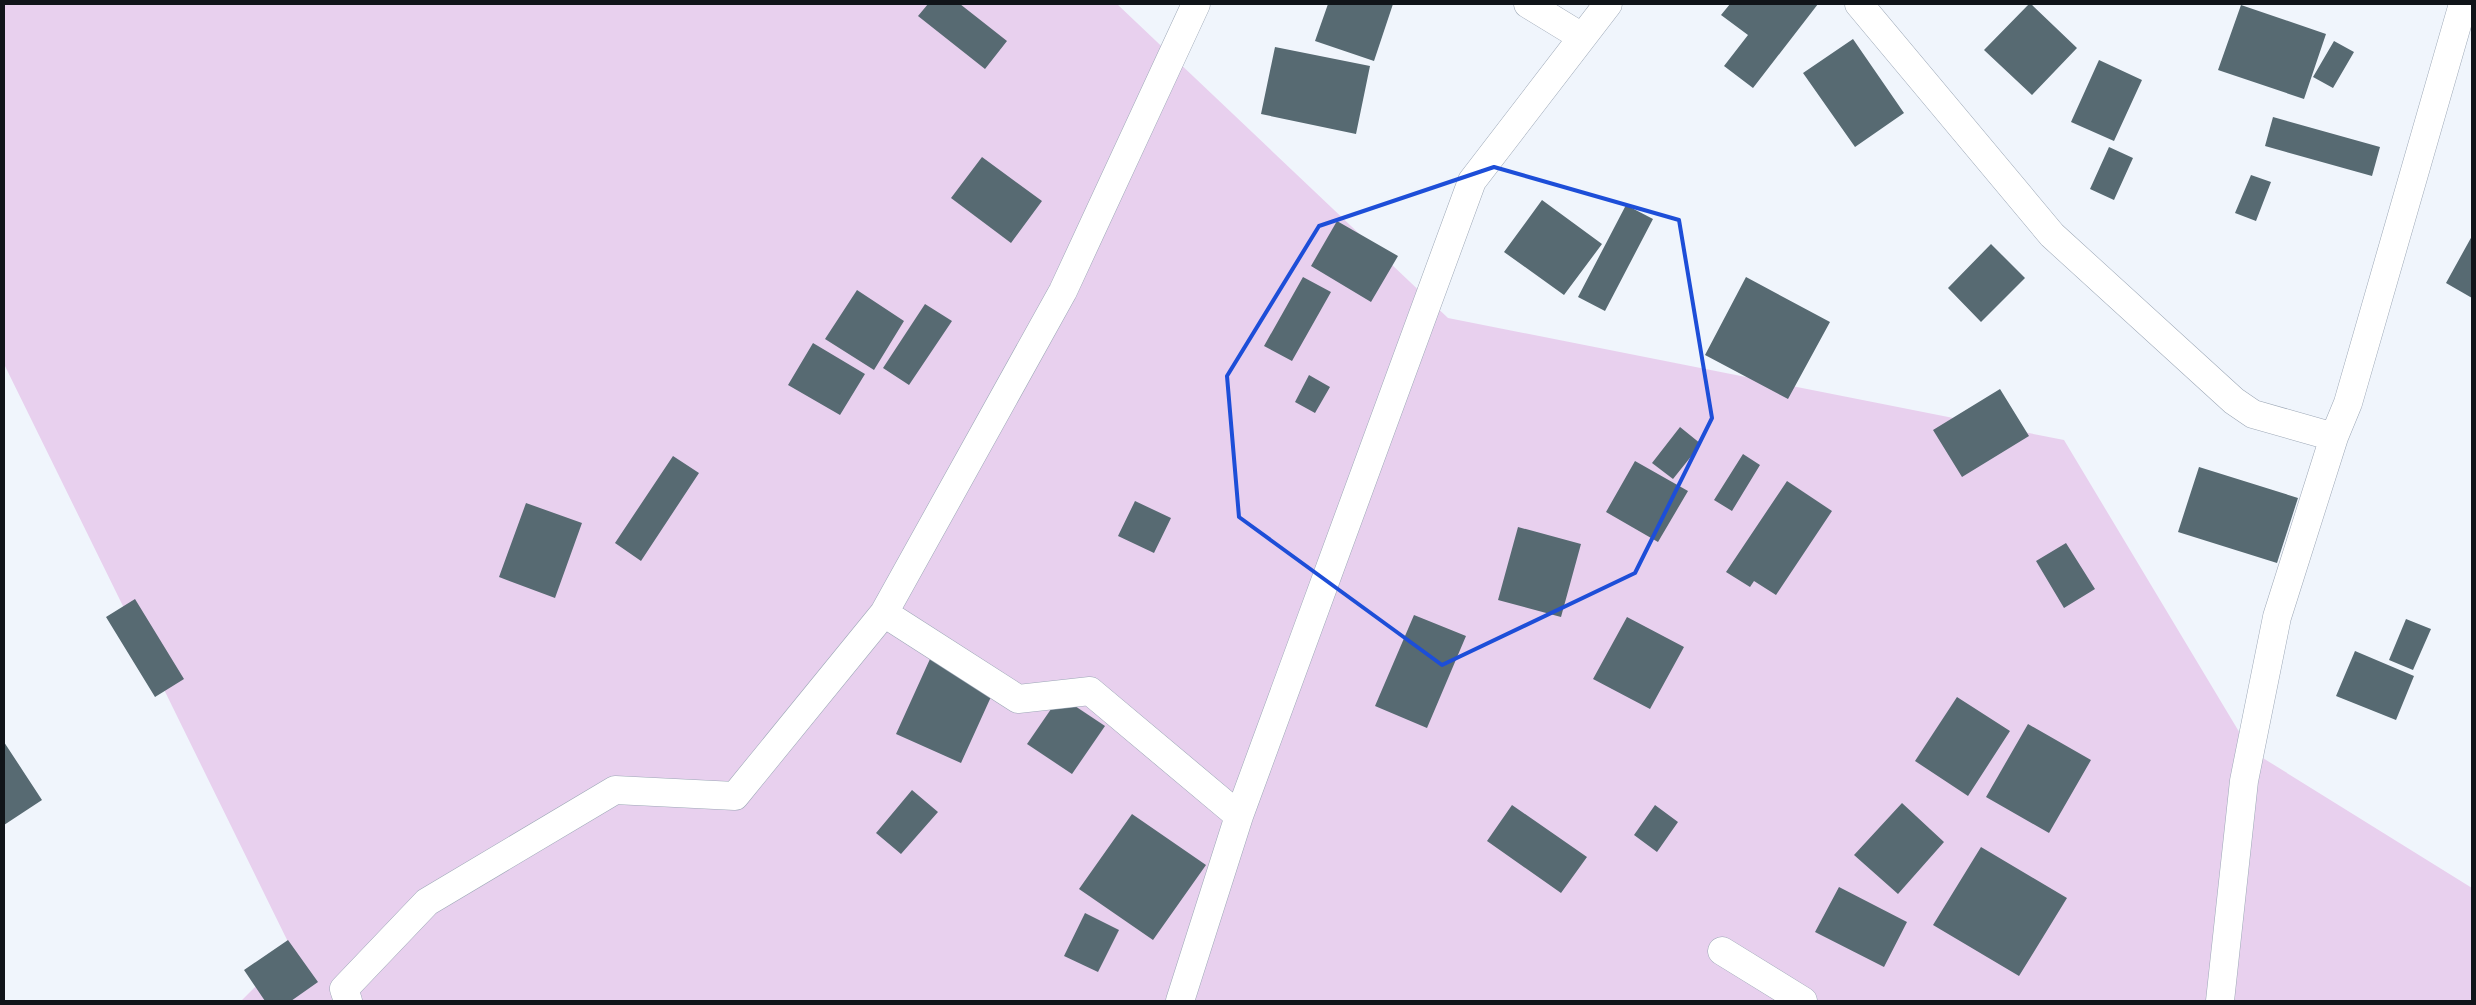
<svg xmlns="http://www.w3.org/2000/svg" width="2476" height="1005" font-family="'Space Grotesk',sans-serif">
<rect width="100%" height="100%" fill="#f0f5fc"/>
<path fill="#e8d0ee" d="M4,4h1113l331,314 616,122 186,310 222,138v113h-2231l51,-51 -288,-586z"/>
<path fill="#576a72" d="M928,4h32l47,37 -22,28 -67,-53z
M1328,4h65l-19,57 -59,-20z
M1730,4h88l-65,84 -29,-22 24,-31 -27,-20z
M2029,4h2l46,44 -45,47 -48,-45z
M2241,5l85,29 -22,65 -86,-29z
M1853,39l51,74 -49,34 -52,-74z
M2334,41l20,11 -21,36 -20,-11z
M1275,47l95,19 -14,68 -95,-20z
M2099,60l43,20 -28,61 -43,-19z
M2273,117l107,30 -8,29 -107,-30z
M2109,147l24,11 -19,42 -24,-11z
M982,157l60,44 -31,42 -60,-45z
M2251,175l20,7 -15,39 -21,-8z
M1542,200l60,44 -38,51 -60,-43z
M1626,205l27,14 -48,92 -27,-14z
M1337,221l61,35 -27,46 -60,-36z
M2472,236v62l-26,-15z
M1991,244l34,34 -44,44 -33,-34z
M1303,277l28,15 -39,69 -28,-15z
M1746,277l84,45 -42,77 -83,-44z
M857,290l47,31 -30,49 -49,-31z
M925,304l27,17 -43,64 -26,-17z
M813,343l52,31 -25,41 -52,-30z
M1309,375l21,12 -15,26 -20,-11z
M2000,389l29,47 -67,41 -29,-47z
M1680,427l21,17 -28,35 -21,-16z
M1743,454l17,11 -28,46 -18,-11z
M673,456l26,17 -58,88 -26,-18z
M1635,461l53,30 -30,51 -52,-30z
M2199,467l99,31 -21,65 -99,-31z
M1787,481l45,30 -56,84 -22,-14 -4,6 -24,-15z
M1135,501l36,17 -17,35 -36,-17z
M526,503l56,20 -27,75 -56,-21z
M1518,527l63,17 -20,73 -63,-17z
M2066,543l29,46 -31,19 -28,-47z
M135,599l49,80 -29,18 -49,-80z
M1414,615l52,21 -39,92 -52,-22z
M1627,617l57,30 -34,62 -57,-30z
M2406,619l25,10 -18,41 -24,-10z
M2355,651l59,25 -18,44 -60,-24z
M930,659l65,29 -34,75 -65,-29z
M1060,696l45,30 -33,48 -45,-30z
M1957,697l53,34 -42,65 -53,-35z
M2028,724l63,36 -42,73 -63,-36z
M4,742l38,58 -38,25z
M912,790l26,22 -37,42 -25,-21z
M1902,803l42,39 -46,52 -44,-39z
M1512,805l75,52 -26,36 -74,-52z
M1655,805l23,17 -21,30 -23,-17z
M1132,814l74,51 -53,75 -74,-51z
M1981,847l86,51 -48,78 -86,-51z
M1839,887l68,35 -23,45 -69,-35z
M1085,913l34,17 -21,42 -34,-16z
M288,940l30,42 -27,19h-26l-21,-31z"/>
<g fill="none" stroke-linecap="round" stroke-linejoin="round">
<g stroke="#9ca7b6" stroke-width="29">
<path id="street" d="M1196,4l-133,287 -179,322 134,86 72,-8 149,125
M1528,4l54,33
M1859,4l193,231 182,166 19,13 81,23
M1722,951l81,50
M348,1001l-4,-12 83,-87 188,-112 120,6 149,-183
M1180,1001l59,-185 233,-635 136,-177
M2220,1001l24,-220 33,-164 57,-180 14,-34 115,-399"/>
</g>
<use href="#street" stroke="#fff" stroke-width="28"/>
</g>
<path fill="none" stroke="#1d4ed8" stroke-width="4" stroke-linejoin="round" d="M1494,167l185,53 33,198 -77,155 -193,92 -203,-148 -12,-141 92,-150z"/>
<rect width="2476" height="1005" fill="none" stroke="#101419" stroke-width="10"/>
</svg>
